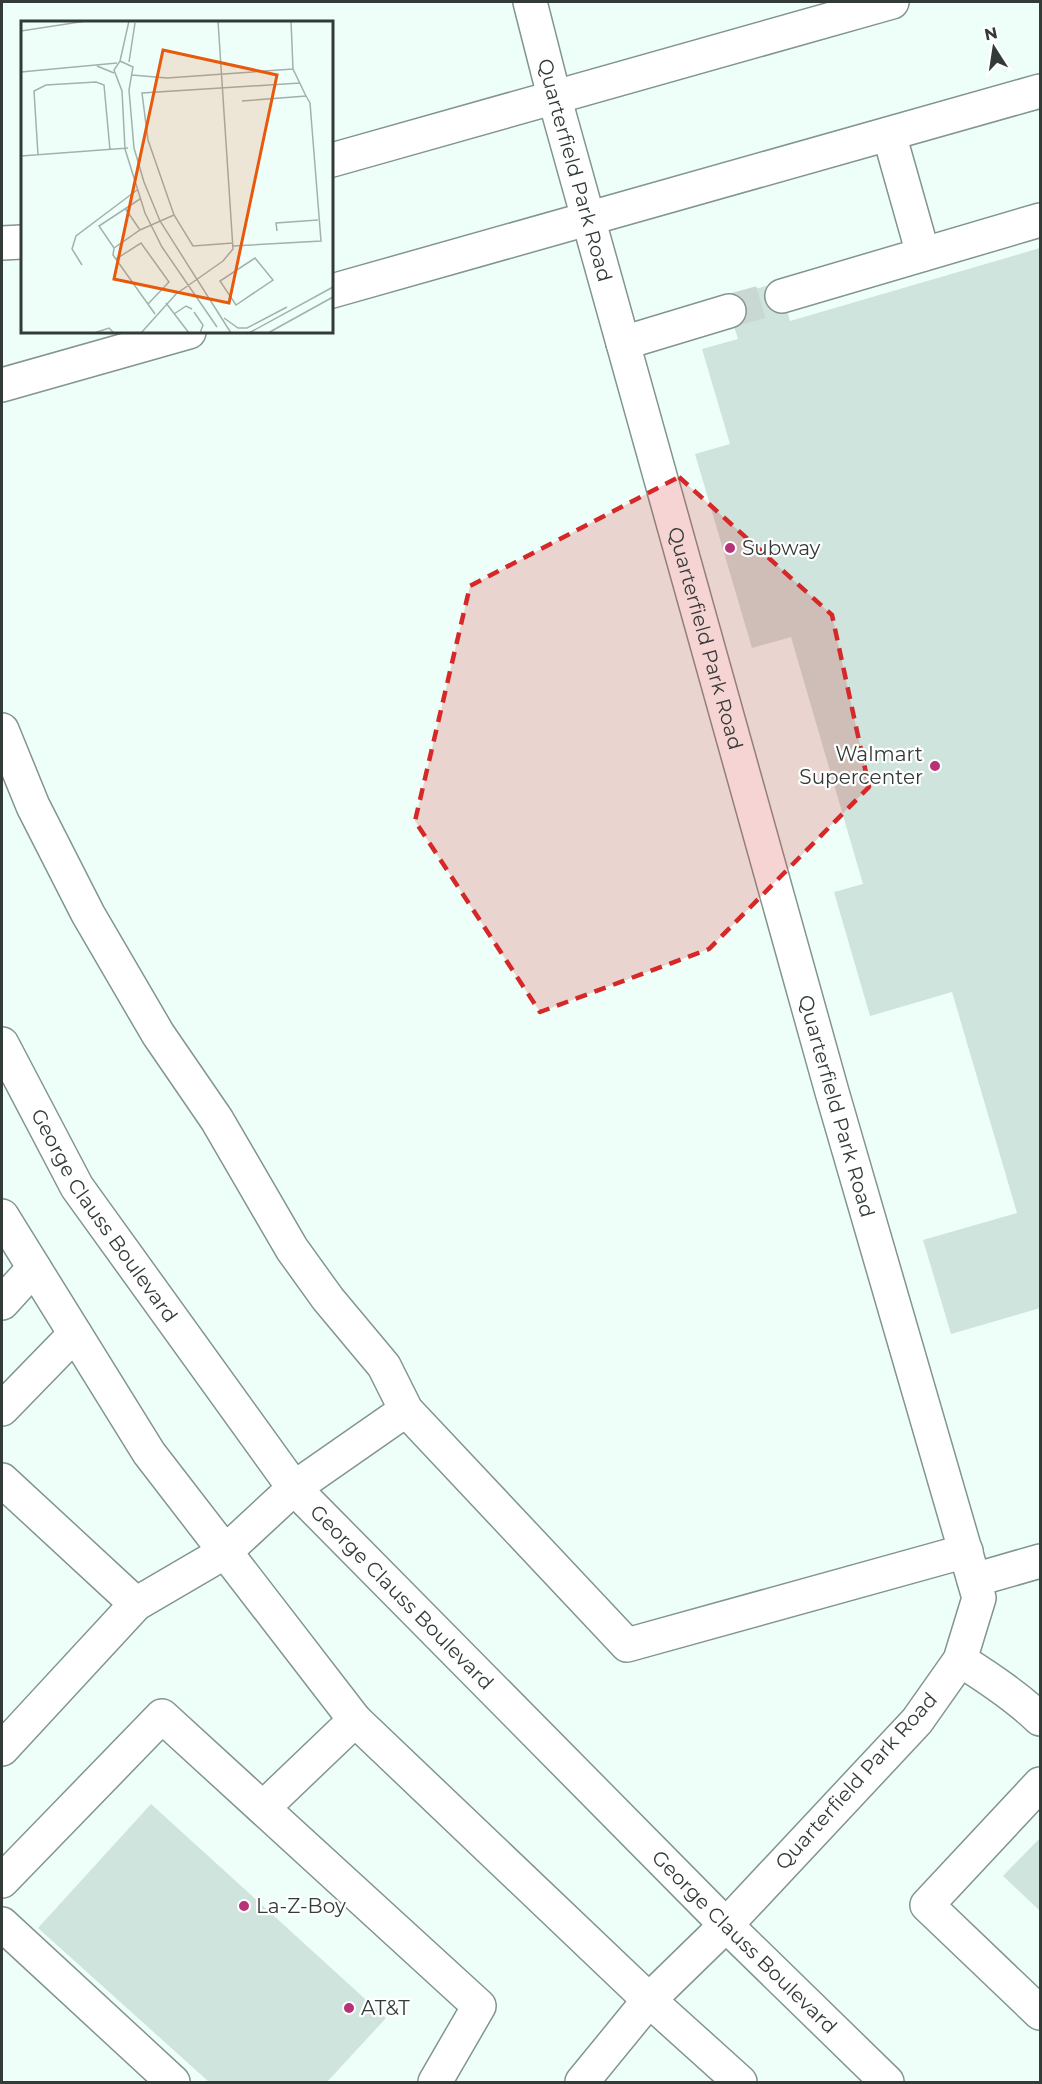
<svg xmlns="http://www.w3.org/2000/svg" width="1042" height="2084" font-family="Montserrat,sans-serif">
<rect width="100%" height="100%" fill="#eefff9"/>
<path fill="#cee4dc" d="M1040,248v1060l-89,26 -28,-94 94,-27 -65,-221 -82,24 -36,-124 29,-8 -72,-247 -39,11 -57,-194 35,-10 -28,-95 36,-10 -13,-41 54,-16 11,39z
M151,1804l235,214 -59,64h-118l-171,-154z
M1040,1838v73l-37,-35z"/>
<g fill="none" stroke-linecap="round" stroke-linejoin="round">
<path stroke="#c9d8d2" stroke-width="33" stroke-dasharray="33 16" stroke-linecap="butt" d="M729,311l53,-15"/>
<g stroke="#82958f" stroke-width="36">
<g id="minor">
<path id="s1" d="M530,2l24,94 278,996 147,506 -19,62 -43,61 -191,204 -77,75 -67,82"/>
<path d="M889,134l34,120"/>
<path d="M332,160l560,-158"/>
<path d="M2,243l20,-1"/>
<path d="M332,291l708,-200"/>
<path d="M782,296l258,-76"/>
<path d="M623,343l106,-32"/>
<path d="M2,385l187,-53"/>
<path d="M2,730l31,76 55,108 70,120 59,86 75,129 36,50 56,67 22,44 221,235 339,-94"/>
<path id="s2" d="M2,1044l75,143 217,301 432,437 161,157"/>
<path d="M2,1216l147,237 206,267 294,280 91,82"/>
<path d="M2,1303l32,-35"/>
<path d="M2,1409l73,-75"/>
<path d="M2,1480l134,124"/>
<path d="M974,1580l66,-19"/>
<path d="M960,1660c29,18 56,36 80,59"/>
<path d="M2,1749l134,-145 89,-52 69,-64 112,-78"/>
<path d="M1040,1784l-113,121 113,108"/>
<path d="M263,1808l92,-88"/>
<path d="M2,1881l160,-165 317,290 -44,76"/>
<path d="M2,1924l171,158"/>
</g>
</g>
<use href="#minor" stroke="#fff" stroke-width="33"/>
</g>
<path fill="#d62828" fill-opacity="0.2" stroke="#d62828" stroke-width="4.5" stroke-dasharray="12 8" stroke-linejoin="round" d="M679,477l153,138 37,172 -160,162 -169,63 -125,-191 55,-235z"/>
<g fill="#b73277" stroke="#fff" stroke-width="2">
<circle cx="730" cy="548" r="6"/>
<circle cx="935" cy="766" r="6"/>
<circle cx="244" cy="1906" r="6"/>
<circle cx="349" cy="2008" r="6"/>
</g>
<g text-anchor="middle" stroke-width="4.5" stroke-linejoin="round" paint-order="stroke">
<g font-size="20" fill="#333b38" stroke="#fff">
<text dy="7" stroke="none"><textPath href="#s1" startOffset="174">Quarterfield Park Road</textPath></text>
<text dy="7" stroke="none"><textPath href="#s1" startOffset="660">Quarterfield Park Road</textPath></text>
<text dy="7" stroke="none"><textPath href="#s1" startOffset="1146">Quarterfield Park Road</textPath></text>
<text dy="7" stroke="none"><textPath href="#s2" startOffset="200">George Clauss Boulevard</textPath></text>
<text dy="7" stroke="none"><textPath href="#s2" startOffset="686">George Clauss Boulevard</textPath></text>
<text transform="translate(856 1781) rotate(-48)" y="7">Quarterfield Park Road</text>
<text dy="7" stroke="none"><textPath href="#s2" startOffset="1172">George Clauss Boulevard</textPath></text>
</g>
<g font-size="20" fill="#333b38" stroke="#fff" text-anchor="start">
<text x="742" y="555">Subway</text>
<text x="923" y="761" text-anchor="end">Walmart<tspan x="923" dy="23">Supercenter</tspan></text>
<text x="256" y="1913">La-Z-Boy</text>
<text x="361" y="2015">AT&amp;T</text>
</g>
</g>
<g transform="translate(21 21)">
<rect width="312" height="312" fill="#eefff9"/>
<path fill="none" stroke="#a3b1ac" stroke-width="1.5" d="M92,0h63M0,10l65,-10M99,40l9,-40M108,41l6,-39M76,45l17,7M0,51l96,-9M111,54l35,3 126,-9M221,80l64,-5 -13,-27 -2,-48M17,134l-4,-64 12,-6 50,-3 8,3 6,65M0,135l107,-8M119,178l-41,27 15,22 26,-18 34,-15M104,187l15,22M256,210l-1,-8 42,-3M212,222l-40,3 -19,-31 -26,-75 -6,-47 158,-10M212,225l88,-5 -11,-138 -4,-7M93,227l-1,7 42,59M234,237l18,22 -37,25 -16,-24zM95,238l25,-16 28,39 -21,22M61,244l-10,-16 4,-13 61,-46M145,282l23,30M173,291l9,13 -3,8M153,293l12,-8 6,3M203,297l14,10h9l40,-21M196,306l-55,-80 -17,-34 -20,-64 -3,-58 -8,-21 6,-9 13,6 -4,23 5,58 10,34 16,39 71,112M73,312l15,-5 5,5M120,312l35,-39 47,-33 10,-12 -15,-228M228,312l84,-46M247,312l65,-36"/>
<path fill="#e8590c" fill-opacity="0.15" stroke="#e8590c" stroke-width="3" d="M142,29l114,25 -48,228 -115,-24z"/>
<rect width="312" height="312" fill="none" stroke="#333b38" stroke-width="3"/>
</g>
<rect width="1042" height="2084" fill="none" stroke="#333b38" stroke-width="6"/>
<g transform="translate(994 48) rotate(348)" stroke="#ffffff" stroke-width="4.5" paint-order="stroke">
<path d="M0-4.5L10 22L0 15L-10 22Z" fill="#333b38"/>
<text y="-9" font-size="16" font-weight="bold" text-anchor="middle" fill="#333b38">N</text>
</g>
</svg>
